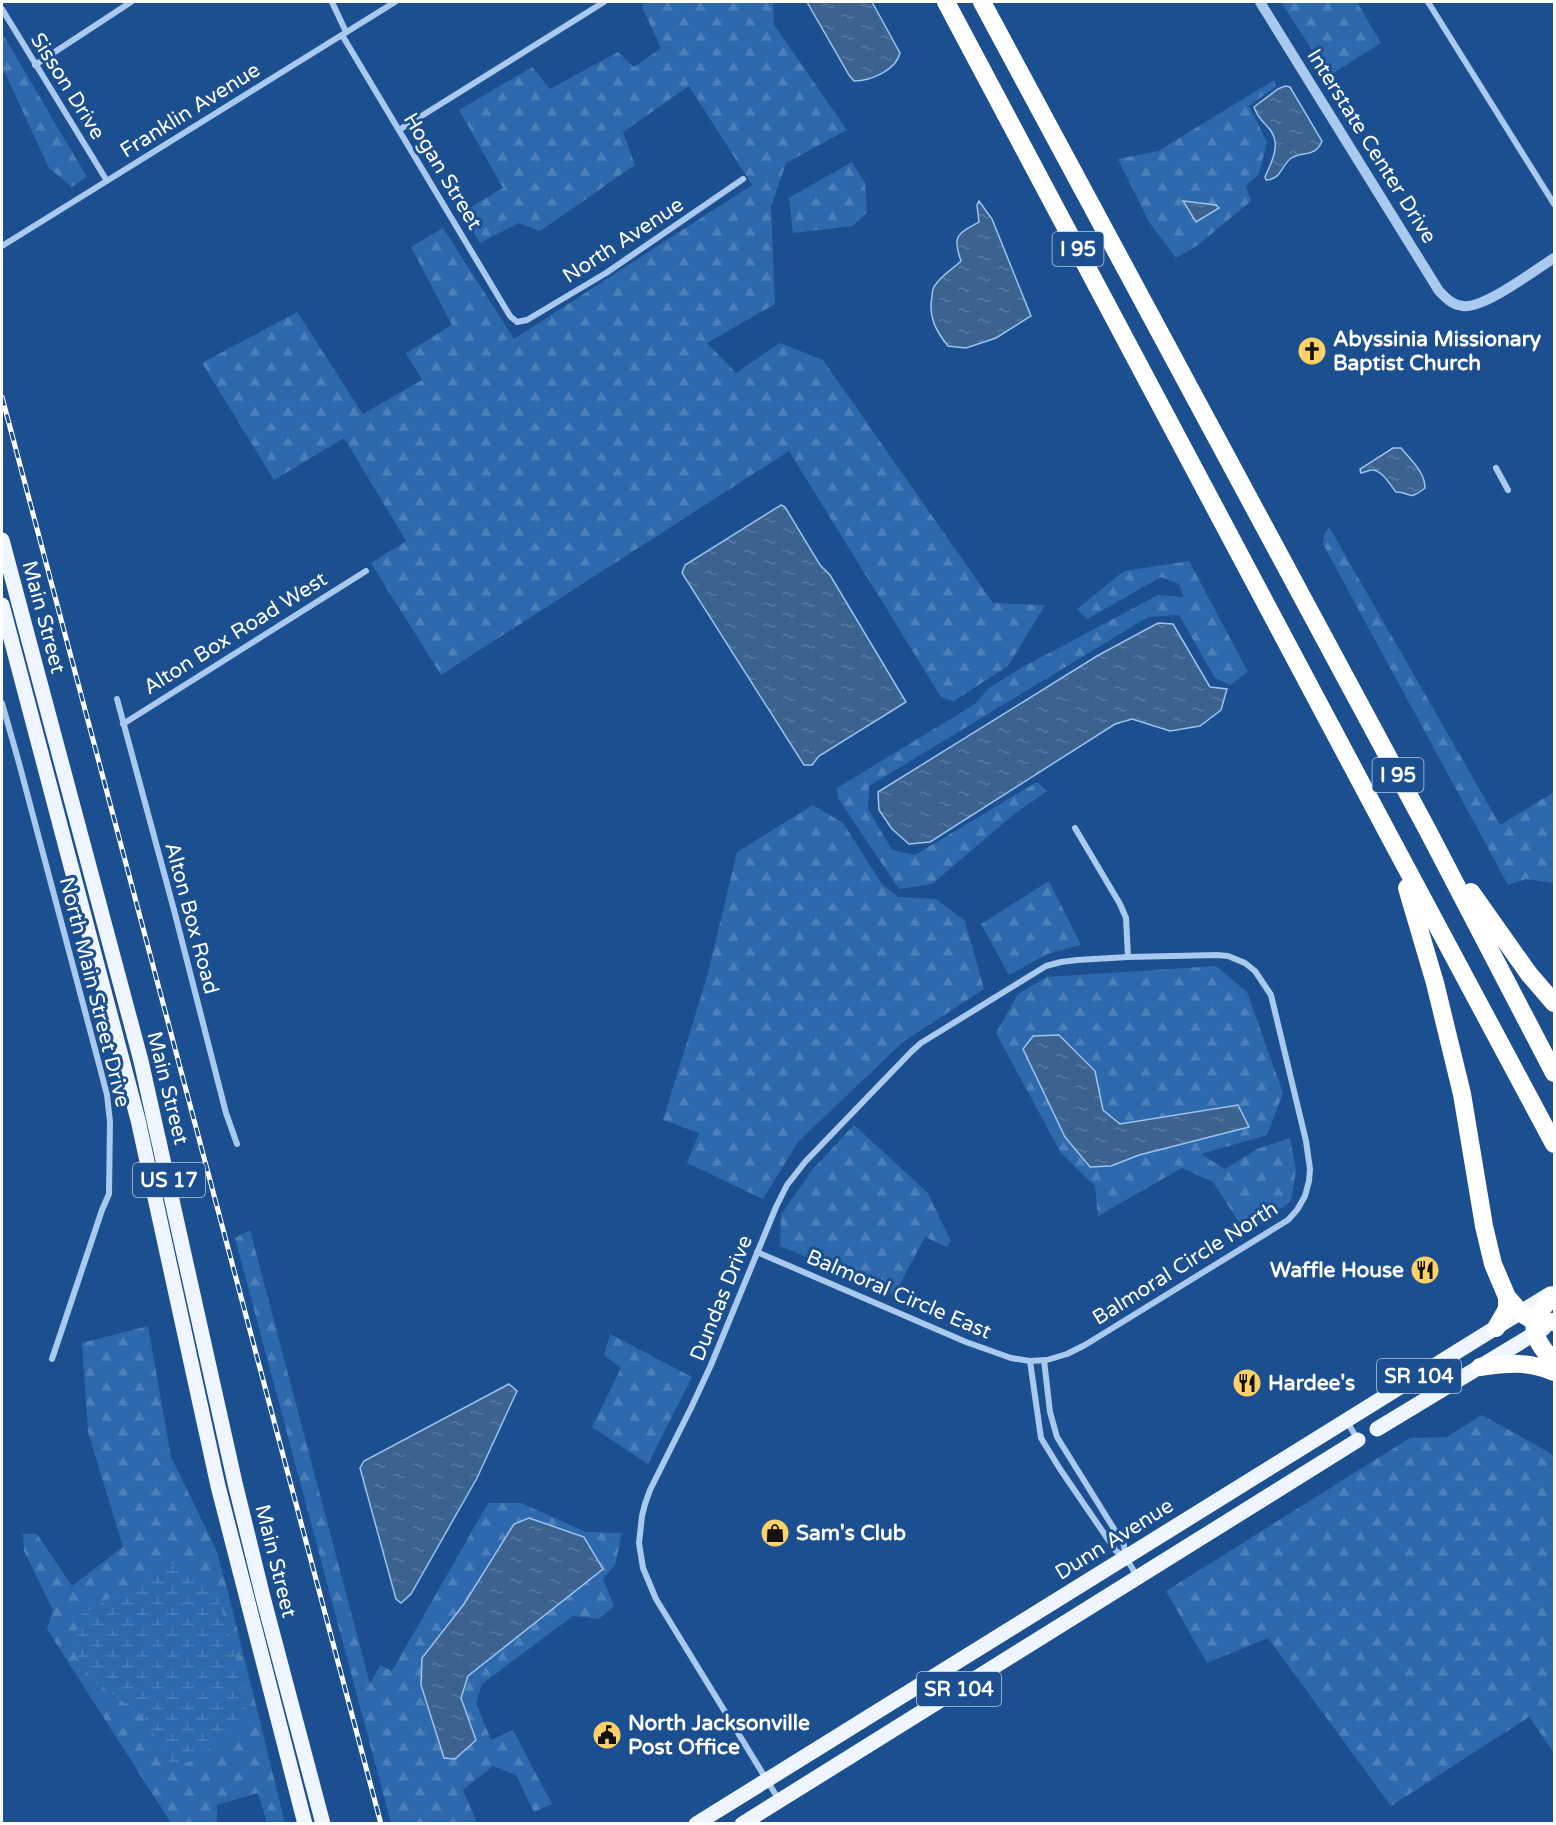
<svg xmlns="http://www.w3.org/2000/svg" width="1556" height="1825" font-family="'Varela Round',sans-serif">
<defs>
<pattern id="forest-firs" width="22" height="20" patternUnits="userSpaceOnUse" patternTransform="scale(1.5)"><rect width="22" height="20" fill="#2e69ad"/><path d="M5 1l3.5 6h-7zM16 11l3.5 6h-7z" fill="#4d80b9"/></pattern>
<pattern id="wetland-marsh" width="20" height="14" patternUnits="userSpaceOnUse" patternTransform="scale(1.5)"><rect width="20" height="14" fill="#2e69ad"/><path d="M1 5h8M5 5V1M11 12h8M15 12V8" fill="none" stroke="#4d80b9"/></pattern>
<pattern id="water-ripples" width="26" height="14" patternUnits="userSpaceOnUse" patternTransform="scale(1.5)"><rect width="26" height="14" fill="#3c6290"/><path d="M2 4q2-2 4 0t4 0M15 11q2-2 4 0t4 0" fill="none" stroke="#597aa1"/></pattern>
</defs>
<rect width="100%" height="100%" fill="#1b4f8f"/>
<path fill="url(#forest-firs)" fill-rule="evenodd" d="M645,2h128l1,23 73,105 -61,33 -15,44 4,97 -68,39 29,30 44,-30 43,17 170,243 52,2 -37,61 -54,35 -13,-4 -152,-246 -348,224 -70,-112 35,-22 -62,-103 -70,42 -72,-117 95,-51 66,102 59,-34 -16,-27 46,-28 -41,-78 32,-19 71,111 238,-154 -63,-99 -66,46 12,33 -95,66 -21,-8 -39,20 -19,-30 42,-25 -44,-78 73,-43 18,22 68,-37 16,15 27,-19 -19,-41z
M1281,2h76l24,41 -52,33z
M2,33l85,144 -15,10 -23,-19 -44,-95 -3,1z
M1274,80l2,6 -27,20 18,36 -8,32 -13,12 5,15 -53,44 -22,13 -27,-36 -31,-63 40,-8z
M852,162l13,21 2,29 -14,14 -60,7 -4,-35z
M1329,527l171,298 54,-33v91l-28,-4 -18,6 -185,-341 1,-9z
M1189,561l59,111 -18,13 -15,-7 -36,-63 -31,2 -279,169 -1,23 24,41 23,5 122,-73 10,9 -34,24 -81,69 -33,5 -61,-91 -1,-10 138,-84 15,-17 33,-20 135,-72 26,2 -5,-13 -18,-7 -74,42 -10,-10 47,-38z
M813,805l30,18 39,61 16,13 38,2 29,22 19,68 -81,53 -105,100 -35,57 -76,-36 12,-30 -36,-13 44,-143 30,-125z
M1049,881l32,64 -34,9 -38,21 -28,-51z
M1216,966l31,26 36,101 -16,42 -66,19 24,15 32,-20 33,-11 6,32 -5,31 -45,32 -33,-51 -31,-14 -84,48 -3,-30 -34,-33 -65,-120 22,-39 29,-17zM1033,1036l62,35 8,39 17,14 118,-19 10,21 -109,29 -28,11 -46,-29 -42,-87z
M854,1125l73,67 24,49 -4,6 -22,-10 -31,58 -114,-49 1,-31 31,-45z
M250,1230l120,454 10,-19 12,6 96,-168h33l65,29 36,1 -7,32 -12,14 11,27 -15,13 -26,-3 -91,68 -6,19 15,37 22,-10 39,74 -18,8 -18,-37 -23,-9 -30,24 14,33h-86l-156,-585zM603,1569l-135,107 -7,22 -39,-40 42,-54z
M148,1326l23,131 45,92 12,43 57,231h-18l-9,-30 -41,12v18h-46l-124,-194 6,-19 -29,-59 -1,-17h14l35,52 51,-39 -35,-115 -6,-89zM144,1717l50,43 -21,6z
M610,1334l82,43 -44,87 -56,-37 29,-59 -17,-13z
M1482,1415l70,39 2,3v296l-25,-36 -138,89 -123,-168 -61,25 -41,-72 244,-153 37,-1z"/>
<path fill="url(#wetland-marsh)" d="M171,1563l33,15 13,15 24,82 6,45 -53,40 -22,6 -28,-49 -54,-39 -17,-32 7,-31z"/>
<path fill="url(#water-ripples)" stroke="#9cc4f0" stroke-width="1.5" d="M807,2h65l28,51c-4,17 -29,28 -46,28l-5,-6z
M1285,86l5,1 32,54c-7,18 -21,9 -32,18 -9,8 -10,21 -24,21l-1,-3c6,-14 16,-31 6,-46 -7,-10 -12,-10 -17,-24l24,-18z
M979,201l13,18 39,97 -35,22 -30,10 -18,-2c-12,-15 -20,-29 -16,-49 0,-4 1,-10 4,-13 6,-9 18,-16 25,-23 -9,-25 -4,-27 18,-39l-2,-17z
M1183,201l33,4 3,3 -23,14z
M1393,448h8c10,12 24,24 24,40 -18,14 -13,4 -29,4 -6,-7 -14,-23 -25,-22 -3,1 -6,2 -10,3l-1,-4z
M781,505l4,2 35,58 10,10 76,127 -87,54 -7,9h-8l-122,-192 3,-8z
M1158,623l15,1 37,63 17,2 -6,21 -21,16 -30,5 -38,-12 -17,5 -185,118 -21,2 -17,-15 -13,-19 -1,-18 219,-136z
M1059,1035l36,36 8,39 17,14 118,-19 11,22 -110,28 -28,11 -21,1 -25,-30 -42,-88 10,-13z
M509,1384l8,7 -40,87 -66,116 -10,9 -5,-4 -36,-131 4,-7z
M529,1518l55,19 19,32 -135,107 -7,22 15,42 -21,19 -11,-1 -23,-73 1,-27 42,-54 50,-80z"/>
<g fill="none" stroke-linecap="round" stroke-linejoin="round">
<path stroke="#a9c9ee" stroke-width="6" d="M332,2l14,30
M1428,2l126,202
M2,9l105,172
M342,35l168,281 7,6 10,-2 79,-47 137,-94
M35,65l96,-63
M399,130l205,-128
M2,246l393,-244
M1496,468l12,22
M117,699l57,211 52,203 11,31
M2,703l17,60 80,301 8,31 3,27 -1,72 -7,16 -50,149
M123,724l243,-153
M1075,828l45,76 6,14 2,39
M757,1252l209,90 45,16 19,3 17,-1 20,-6 18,-9 203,-125 9,-10 8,-14 4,-15 1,-12 -4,-28 -35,-146 -16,-24 -10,-8 -17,-7 -11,-1 -89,2 -51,3 -16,2 -15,4 -125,77 -9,8 -107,111 -18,23 -11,22 -65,158 -20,43 -41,82 -5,14 -3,12 -3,27 4,25 13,31 123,201
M1044,1360l6,52 7,25 67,108 1,11 13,22
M1030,1361l11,77 19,31 56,82 9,5
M1346,1420l12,20"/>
<path stroke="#a9c9ee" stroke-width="10" d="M1260,2l179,289c7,7 13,14 24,15 21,3 72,-36 91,-48"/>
<path stroke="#f0f6ff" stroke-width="15" d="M2,540l139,521 94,422 28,114 60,227
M2,605l136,515 80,366 87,338
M1377,1429l167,-101
M696,1824l854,-530
M742,1824l616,-384"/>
<path stroke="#fff" stroke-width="18" d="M946,2l447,841 161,301
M982,2l446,829 126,242
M1407,888l28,95 27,111 22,132 9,38 14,33 14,16 13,8 20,1
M1471,892l58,82 25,29
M1554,1295c-27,27 -25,39 0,67
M1496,1328l11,-19v-12
M1480,1367c27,-4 49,-6 74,5"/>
<g stroke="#fff" stroke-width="5">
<path id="rail" d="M2,397l379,1427"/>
</g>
<use href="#rail" stroke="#1b4f8f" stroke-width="3" stroke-dasharray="9" stroke-linecap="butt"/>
</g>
<defs>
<g id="church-disc" transform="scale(1.5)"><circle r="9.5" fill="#ffd166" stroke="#1b4f8f"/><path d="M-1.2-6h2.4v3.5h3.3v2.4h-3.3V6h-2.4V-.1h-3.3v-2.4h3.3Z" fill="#111"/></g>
<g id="restaurant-disc" transform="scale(1.5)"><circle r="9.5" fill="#ffd166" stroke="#1b4f8f"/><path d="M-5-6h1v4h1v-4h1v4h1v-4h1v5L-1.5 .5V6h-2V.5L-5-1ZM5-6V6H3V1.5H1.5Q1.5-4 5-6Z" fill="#111"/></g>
<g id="shop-disc" transform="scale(1.5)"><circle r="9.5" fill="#ffd166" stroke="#1b4f8f"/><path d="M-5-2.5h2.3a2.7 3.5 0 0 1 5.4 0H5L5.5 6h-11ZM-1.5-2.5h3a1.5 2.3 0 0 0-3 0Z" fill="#111"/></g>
<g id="civic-disc" transform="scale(1.5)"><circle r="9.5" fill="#ffd166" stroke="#1b4f8f"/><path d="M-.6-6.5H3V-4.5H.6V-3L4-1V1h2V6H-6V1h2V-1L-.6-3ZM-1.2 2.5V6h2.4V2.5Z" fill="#111"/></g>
</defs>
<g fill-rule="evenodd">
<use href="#church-disc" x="1312" y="351"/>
<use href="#restaurant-disc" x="1425" y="1270"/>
<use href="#restaurant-disc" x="1247" y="1383"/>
<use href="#shop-disc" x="775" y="1533"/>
<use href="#civic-disc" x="607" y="1735"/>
</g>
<g text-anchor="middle" stroke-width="6" stroke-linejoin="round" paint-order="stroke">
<g fill="#1b4f8f" stroke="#bbcadd" stroke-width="1.5">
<rect x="1052.5" y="232" width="51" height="34" rx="4.5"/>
<rect x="1372.5" y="758" width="51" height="34" rx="4.5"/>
<rect x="133" y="1163" width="72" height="34" rx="4.5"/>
<rect x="1377" y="1359" width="84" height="34" rx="4.5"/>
<rect x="917" y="1672" width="84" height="34" rx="4.5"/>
</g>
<g font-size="20" font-weight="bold" fill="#fff">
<text x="1078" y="256">I 95</text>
<text x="1398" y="782">I 95</text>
<text x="169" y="1187">US 17</text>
<text x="1419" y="1383">SR 104</text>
<text x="959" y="1696">SR 104</text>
</g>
<g font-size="21" fill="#fff" stroke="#1b4f8f">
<text transform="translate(68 86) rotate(58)" y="7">Sisson Drive</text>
<text transform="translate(190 110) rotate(-32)" y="7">Franklin Avenue</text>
<text transform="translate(1372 146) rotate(58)" y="7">Interstate Center Drive</text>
<text transform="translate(443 171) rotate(59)" y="7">Hogan Street</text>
<text transform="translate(623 240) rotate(-33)" y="7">North Avenue</text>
<text transform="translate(44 617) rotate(75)" y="7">Main Street</text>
<text transform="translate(235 633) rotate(-32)" y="7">Alton Box Road West</text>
<text transform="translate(192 918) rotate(75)" y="7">Alton Box Road</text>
<text transform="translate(95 992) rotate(76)" y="7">North Main Street Drive</text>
<text transform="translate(168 1088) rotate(76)" y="7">Main Street</text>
<text transform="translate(1185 1263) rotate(-32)" y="7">Balmoral Circle North</text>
<text transform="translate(899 1294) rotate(23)" y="7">Balmoral Circle East</text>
<text transform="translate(721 1298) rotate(-68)" y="7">Dundas Drive</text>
<text transform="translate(1114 1539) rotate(-32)" y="7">Dunn Avenue</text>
<text transform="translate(276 1561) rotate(76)" y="7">Main Street</text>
</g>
<g font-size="21" font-weight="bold" fill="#fff" stroke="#1b4f8f" text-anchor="start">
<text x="1333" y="346">Abyssinia Missionary<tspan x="1333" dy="24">Baptist Church</tspan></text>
<text x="1404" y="1277" text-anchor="end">Waffle House</text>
<text x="1268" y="1390">Hardee's</text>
<text x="796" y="1540">Sam's Club</text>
<text x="628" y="1730">North Jacksonville<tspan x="628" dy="24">Post Office</tspan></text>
</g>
</g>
<rect width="1556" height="1825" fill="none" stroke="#ffffff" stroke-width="6"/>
</svg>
